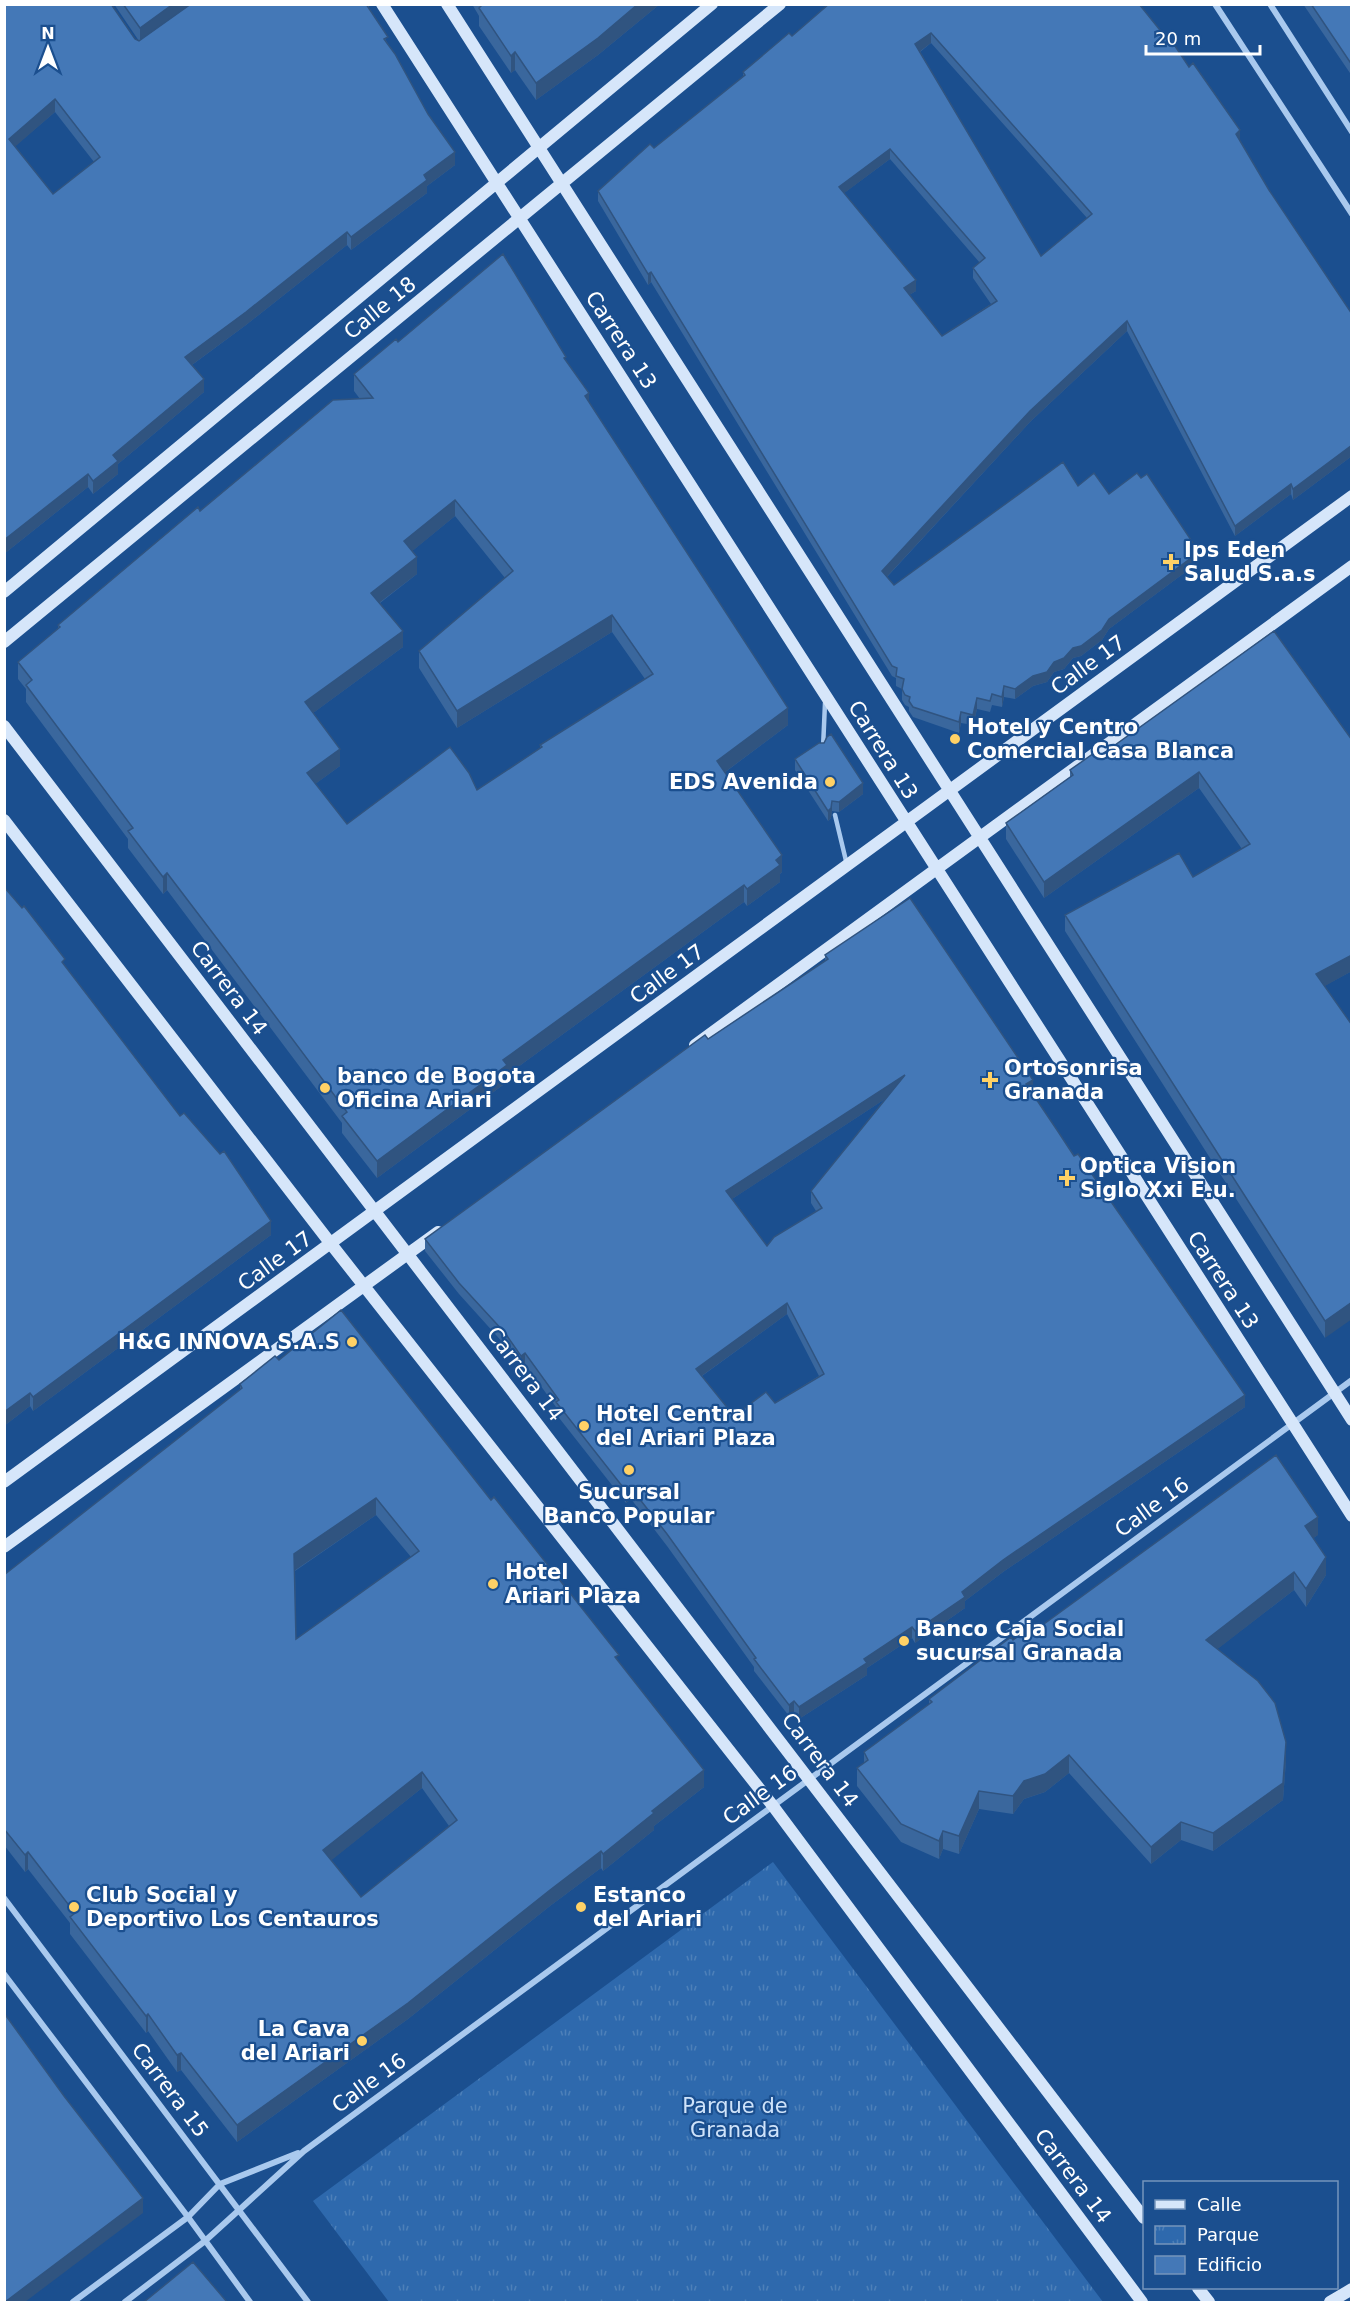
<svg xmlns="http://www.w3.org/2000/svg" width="1356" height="2307" font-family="'DejaVu Sans',sans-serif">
<defs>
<pattern id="park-tufts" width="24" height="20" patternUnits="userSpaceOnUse" patternTransform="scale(1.5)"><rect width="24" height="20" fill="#2e69ad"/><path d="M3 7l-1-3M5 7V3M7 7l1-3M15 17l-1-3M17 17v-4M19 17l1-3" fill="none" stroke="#4d80b9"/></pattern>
</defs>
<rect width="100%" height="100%" fill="#1b4f8f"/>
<path fill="url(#park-tufts)" d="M773,1862l330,440h-714l-76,-101z"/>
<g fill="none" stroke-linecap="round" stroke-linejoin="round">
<path stroke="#a9c9ee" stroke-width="4.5" d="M823,748l2,-45
M835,815l12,50"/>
<path stroke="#a9c9ee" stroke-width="6" d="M1215,4l137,210
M1270,4l82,128
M4,1898l304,404
M4,1974l184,243 62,85
M73,2302l115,-85 32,-33 78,-31
M125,2302l80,-61 99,-90 1048,-771"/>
<path stroke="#d6e6fa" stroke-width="12" d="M382,4l970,1512
M447,4l905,1416
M4,592l708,-588
M4,642l776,-638
M4,726l1140,1492
M4,820l327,424 442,562 369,496
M695,1045l657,-479
M4,1482l1348,-986
M4,1547l434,-315
M1198,2288l11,14
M1330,2302l22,-13"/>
</g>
<path fill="#3a679d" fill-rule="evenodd" d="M4,4l131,35 4,2 -25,-37h255v5l19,35 67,121 -28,21v7l-76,57 -4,-5 -101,80 -54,40 12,27 -86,72v10l-25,20 -5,-7 -84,67zM55,112l39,50 -41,32 -38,-48z
M472,4h188l-62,51 -62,45 -21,-30 -4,3 -32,-47v-10z
M1139,4l101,137 29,49 83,124v142l-59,44 -2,-6 -56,42 -108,-205 -97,91 -143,155 7,8 184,-99 31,8 90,68 -90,67 -7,11 -21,16 -8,2 -9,11 -10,3 -7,10 -14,4 -18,13 -11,-2 -2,10 -10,-2 -2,7 -13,-3 -4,16 -12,-2 -2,10 -46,-16 -4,-6v-4l-4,-2 -3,-5v-11l-6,-3v-8l-4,-2 -241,-394 -3,3 -50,-84v-10l56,-43 68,-54 21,-17v-5l49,-36zM931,43l156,175 -46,38 -121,-204zM890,159l90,104 -7,5v10l18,26 -49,32 -33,-41 7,-4 -72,-98z
M1303,4h49v72z
M398,342l168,19 23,42 199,322 -64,48 58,99 -2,2v8l-33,24 -3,-4 -237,173v7l-130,96 -35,-45v-10l-175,-233 -4,4 -35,-46v-9l-102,-137v-13l-8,-10v-17l40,-33v-4l142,-114 160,-112 -6,-8v-17zM455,516l50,62 -86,73v17l38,60 155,-96 33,47 -105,66v4l-63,41 -130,34 -32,-40 25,-18 -27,-53 90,-66 -23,-44 37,-29 -5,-23z
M1352,740v231l-28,15 28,39 -27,313 -260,-407v-16l128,-38 49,-28 -43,-61 -155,110 -38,-59v-16l64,-46v-7l31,-15z
M795,759l68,35 -24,18 -7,-1 -1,7 -3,3 -33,-51z
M4,887l267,348 -238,176 -3,-5 -26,20z
M825,955l208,137 -1,1 213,314 -242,165 -38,29v7l-50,35 -3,-5 -45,30v7l-68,44 -5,-6 -5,3 -35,-45v-4l-87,-121 -36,-47 -5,4 -70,-89v-7l-31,-43 -4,4 -16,-23 -46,-51 -34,-43v-12l283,-200 117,-78zM885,1099l-74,92v12l5,8 -49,35 -35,-47zM787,1314l32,62 -44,27 -41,13 -32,-40z
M279,1360l340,302 85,125 -50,39v4l-51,41 -2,-3 -51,38 -142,113 -171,123 -56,-72 -4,2 -29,-41 -2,2 -76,-99v-11l-42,-54 -3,3 -21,-27v-270l236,-185v-6zM376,1515l35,42 -115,82 -1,-68zM422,1788l27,38 -88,71 -30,-37z
M1318,1535l-5,3 13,37 -20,32 -12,-17 -77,59 69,111 -3,40 -70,51 -32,-11 -30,24 -82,-91 -24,19 -21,7 -11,15 -34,-5 -20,45 -16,-5 -4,10 -38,-17 -44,-56v-18l7,-5v-11l65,-48v-5l84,-59 24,-11z"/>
<path fill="#305480" d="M173,4h18l-51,38v-14z
M638,4h22l-62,51 -62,45v-17z
M931,33v10l-16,12v-11z
M515,52v18l-4,3v-17z
M55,99v13l-46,40v-13z
M1240,130v11l-4,-7z
M890,149v10l-51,38v-10z
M455,152v13l-28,21v7l-76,57v-13l73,-62z
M347,232v13l-101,80 -61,45v-13z
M651,272v10l-3,3v-11z
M916,280v11l-12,7v-10z
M1127,321v10l-97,91 -148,160v-11l148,-160z
M204,379v13l-86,72v10l-25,20v-13l20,-26z
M589,393v17l-4,-14z
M1352,445v11l-59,44v-11z
M88,474v13l-84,67v-14z
M1291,484v10l-56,42v-10z
M455,500v16l-51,42v-17z
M1199,552v10l-90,67 -7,11 -21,16 -8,2 -9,11 -10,3 -7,10 -14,4 -18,13v-10l39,-27 55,-43z
M417,557v17l-46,35v-16z
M612,615v17l-155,96v-17z
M403,631v16l-98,72v-17z
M1004,686v11l-2,10v-10z
M977,698v11l-4,16v-10z
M788,708v17l-71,53v-17z
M961,712v11l-2,10v-11z
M340,749v17l-33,24v-17z
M1199,772v16l-155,110v-16z
M863,783v11l-24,18v-10z
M832,801v10l-1,7 -3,3v-10z
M782,855v17l-2,2v8l-33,24v-17z
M167,873v17l-4,4v-17z
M744,885v17l-237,173v7l-130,96v-17l126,-101z
M1352,955v16l-36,20v-17z
M905,1075v11l-179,117v-12z
M1033,1080v12l-7,4v-12z
M271,1221v14l-238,176v-14z
M1352,1302v17l-27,19v-17z
M787,1303v11l-91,66v-11z
M525,1353v11l-4,4v-12z
M30,1393v13l-26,20v-14z
M1245,1395v12l-242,165 -38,29v7l-50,35v-12l47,-39 41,-32z
M631,1488v11l-5,4v-12z
M376,1498v17l-82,56v-17z
M1318,1517v18l-13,9v-18z
M1326,1557v18l-20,32v-18z
M1294,1572v18l-88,68v-18z
M912,1627v11l-45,30v7l-68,44v-12l65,-48z
M794,1701v12l-5,3v-11z
M1286,1742v18l-3,40 -70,51v-18z
M1069,1755v18l-24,19 -21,7 -11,15v-18l11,-15z
M704,1770v17l-50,39v4l-51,41v-17l49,-43z
M422,1772v16l-99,79v-17z
M979,1791v18l-20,45v-18z
M1181,1822v18l-30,24v-17z
M943,1831v18l-4,10v-18z
M601,1851v17l-51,38 -142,113 -171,123v-17z
M28,1852v17l-3,3v-17z
M148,2014v17l-2,2v-17z
M181,2053v17l-4,2v-17z
M143,2198v15l-118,89h-20z"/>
<path fill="#4478b7" stroke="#305480" stroke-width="1.5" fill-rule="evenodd" d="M4,4h107l24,35 4,2 52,-37h175l22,33 -4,2 11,15 33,60 27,38 -31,23 3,5 -76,57 -4,-5 -101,80 -61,45 19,22 -91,76 5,6 -25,20 -5,-7 -84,66zM55,99l45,58 -47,37 -44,-55z
M123,4h50l-33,24z
M483,4h155l-40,34 -62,45 -21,-31 -4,4 -32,-48z
M829,4h310l25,31 3,-1 22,33 4,-4 47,67 -4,4 33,56 83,124v131l-59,44 -2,-5 -56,42 -108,-205 -97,90 -148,160 12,14 169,-123 15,24 16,-13 15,21 28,-21 4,5 6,-4 52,78 -90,67 -7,11 -21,16 -8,2 -9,10 -10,4 -7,10 -14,4 -18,13 -11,-3 -2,11 -10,-3 -2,7 -13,-3 -4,17 -12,-3 -2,10 -46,-15 -4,-6 1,-4 -5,-2 -3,-6 2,-10 -8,-3 1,-8 -5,-2 -241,-394 -3,2 -50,-83 52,-47 4,4 91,-73 -2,-3 46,-39 3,3zM931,33l161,181 -51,42 -126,-212zM890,149l95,109 -12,10 24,33 -55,35 -38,-48 12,-8 -77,-93z
M1311,4h41v61z
M503,254l63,103 -2,1 25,35 -4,3 203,312 -71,53 65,94 -6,5 4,5 -33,24 -3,-4 -241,175 4,5 -130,96 -35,-45 5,-4 -116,-155 -64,-84 -4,4 -35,-46 5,-3 -107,-143 6,-5 -14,-18 42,-35 -2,-2 140,-118 2,4 133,-111 40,-2 -19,-24 42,-35 2,3zM455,500l58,71 -94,80 38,60 155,-96 41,59 -113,71 2,2 -65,43 -8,-17 -19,-26 -103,77 -40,-51 33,-24 -35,-47 98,-71 -32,-38 46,-36 -13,-16z
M1274,631l78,109v215l-36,19 36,51v277l-27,19 -260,-406 114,-62 14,24 57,-33 -51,-72 -155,110 -38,-59 67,-48 -3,-5 27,-19 4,4z
M831,734l32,49 -24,19 -7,-1 -1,7 -3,3 -33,-52 24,-16h5l3,-6z
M4,887l18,21 2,-2 41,53 -3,3 118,154 4,-3 36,41 4,-3 47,70 -238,176 -3,-4 -26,19z
M910,898l123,182 -7,4 31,46 17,26 4,-2 167,241 -242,165 -41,32 3,5 -50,34 -3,-4 -48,32 3,4 -68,44 -5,-6 -5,4 -35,-46 2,-1 -89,-124 -36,-46 -5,3 -70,-89 3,-2 -34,-47 -4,3 -16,-23 -46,-50 -34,-44 280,-204 3,4 120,-80 -3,-4zM905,1075l-94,116 11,17 -48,29 -7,9 -41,-55zM787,1303l37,71 -49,29 -9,-11 -32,24 -38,-47z
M341,1310l150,190 3,-3 125,158 -4,2 89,113 -52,41 2,2 -51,41 -2,-3 -51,39 -142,113 -171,122 -56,-72 -4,2 -29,-41 -2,2 -76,-99 5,-4 -47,-61 -3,3 -21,-26v-254l238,-187 -2,-4 35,-28 4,4zM376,1498l43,53 -123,88 -2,-85zM422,1772l35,48 -96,77 -38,-47z
M1276,1455l42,62 -13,9 21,31 -20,32 -12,-17 -88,68 52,41 17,22 11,39 -3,41 -70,50 -32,-11 -30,25 -82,-92 -24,19 -21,7 -11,15 -34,-5 -20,45 -16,-5 -4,10 -38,-17 -44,-56 11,-8 -4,-8 68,-50 -3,-3 82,-62 2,3 21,-15 3,4z
M4,2013l60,83 79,102 -138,104z
M193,2262l34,40h-83z"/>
<g fill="#ffd166" stroke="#1b4f8f" stroke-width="2">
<path d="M1168 553h6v6h6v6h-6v6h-6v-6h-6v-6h6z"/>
<circle cx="955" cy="739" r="6"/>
<circle cx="830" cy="782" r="6"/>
<path d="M987 1071h6v6h6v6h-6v6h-6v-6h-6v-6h6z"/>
<circle cx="325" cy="1088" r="6"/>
<path d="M1064 1169h6v6h6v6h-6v6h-6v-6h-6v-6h6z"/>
<circle cx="352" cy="1342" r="6"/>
<circle cx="584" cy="1426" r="6"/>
<circle cx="629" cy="1470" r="6"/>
<circle cx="493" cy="1584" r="6"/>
<circle cx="904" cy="1641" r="6"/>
<circle cx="74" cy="1907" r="6"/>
<circle cx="581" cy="1907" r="6"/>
<circle cx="362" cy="2041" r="6"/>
</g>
<g text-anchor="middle" stroke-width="4.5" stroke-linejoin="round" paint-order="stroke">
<g font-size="21" fill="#fff" stroke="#1b4f8f">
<text transform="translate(380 308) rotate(-39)" y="7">Calle 18</text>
<text transform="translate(621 340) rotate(57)" y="7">Carrera 13</text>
<text transform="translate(1088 665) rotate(-36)" y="7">Calle 17</text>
<text transform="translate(883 750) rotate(58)" y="7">Carrera 13</text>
<text transform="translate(667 974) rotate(-36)" y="7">Calle 17</text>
<text transform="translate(229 988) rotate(53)" y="7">Carrera 14</text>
<text transform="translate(275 1261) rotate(-36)" y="7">Calle 17</text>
<text transform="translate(1223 1280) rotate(57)" y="7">Carrera 13</text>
<text transform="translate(525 1374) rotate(53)" y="7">Carrera 14</text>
<text transform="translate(1152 1507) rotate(-36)" y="7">Calle 16</text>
<text transform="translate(820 1760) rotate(53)" y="7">Carrera 14</text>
<text transform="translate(760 1795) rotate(-36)" y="7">Calle 16</text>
<text transform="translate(369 2083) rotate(-36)" y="7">Calle 16</text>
<text transform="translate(170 2090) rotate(53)" y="7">Carrera 15</text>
<text transform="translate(1073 2176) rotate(53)" y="7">Carrera 14</text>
</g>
<g font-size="21" font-weight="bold" fill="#fff" stroke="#1b4f8f" text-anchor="start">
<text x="1184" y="557">Ips Eden<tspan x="1184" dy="24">Salud S.a.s</tspan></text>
<text x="967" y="734">Hotel y Centro<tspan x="967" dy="24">Comercial Casa Blanca</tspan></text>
<text x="818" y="789" text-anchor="end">EDS Avenida</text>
<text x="1004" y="1075">Ortosonrisa<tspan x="1004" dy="24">Granada</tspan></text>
<text x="337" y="1083">banco de Bogota<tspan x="337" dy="24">Oficina Ariari</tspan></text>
<text x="1080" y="1173">Optica Vision<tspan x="1080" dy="24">Siglo Xxi E.u.</tspan></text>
<text x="340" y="1349" text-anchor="end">H&amp;G INNOVA S.A.S</text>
<text x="596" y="1421">Hotel Central<tspan x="596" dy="24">del Ariari Plaza</tspan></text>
<text x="629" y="1499" text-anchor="middle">Sucursal<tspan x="629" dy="24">Banco Popular</tspan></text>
<text x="505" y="1579">Hotel<tspan x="505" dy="24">Ariari Plaza</tspan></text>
<text x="916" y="1636">Banco Caja Social<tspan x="916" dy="24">sucursal Granada</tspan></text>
<text x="86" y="1902">Club Social y<tspan x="86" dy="24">Deportivo Los Centauros</tspan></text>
<text x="593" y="1902">Estanco<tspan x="593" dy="24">del Ariari</tspan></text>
<text x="350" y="2036" text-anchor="end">La Cava<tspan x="350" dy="24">del Ariari</tspan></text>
</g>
<g font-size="21" fill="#cfe3fa" stroke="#1b4f8f">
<text x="735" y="2113">Parque de<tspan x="735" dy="24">Granada</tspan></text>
</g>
</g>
<rect width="1356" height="2307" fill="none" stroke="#ffffff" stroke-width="12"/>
<rect x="1143" y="2181" width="195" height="108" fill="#1b4f8f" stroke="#7695bc" stroke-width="1.5"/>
<rect x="1155" y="2200" width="30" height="9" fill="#d6e6fa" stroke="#7695bc" stroke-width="1.5"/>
<text x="1197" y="2211" font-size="18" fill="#ffffff">Calle</text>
<rect x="1155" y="2226" width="30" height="18" fill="url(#park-tufts)" stroke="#7695bc" stroke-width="1.5"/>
<text x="1197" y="2241" font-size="18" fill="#ffffff">Parque</text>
<rect x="1155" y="2256" width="30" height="18" fill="#4478b7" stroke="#7695bc" stroke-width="1.5"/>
<text x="1197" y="2271" font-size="18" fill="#ffffff">Edificio</text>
<g transform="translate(48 48)" stroke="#1b4f8f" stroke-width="4.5" paint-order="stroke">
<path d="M0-4.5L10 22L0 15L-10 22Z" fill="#ffffff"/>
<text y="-9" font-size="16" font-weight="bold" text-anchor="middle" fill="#ffffff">N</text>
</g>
<path d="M1146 45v9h114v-9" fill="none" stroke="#ffffff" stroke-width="3"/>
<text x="1155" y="45" font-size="18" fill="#ffffff" stroke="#1b4f8f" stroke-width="4.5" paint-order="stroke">20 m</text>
</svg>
